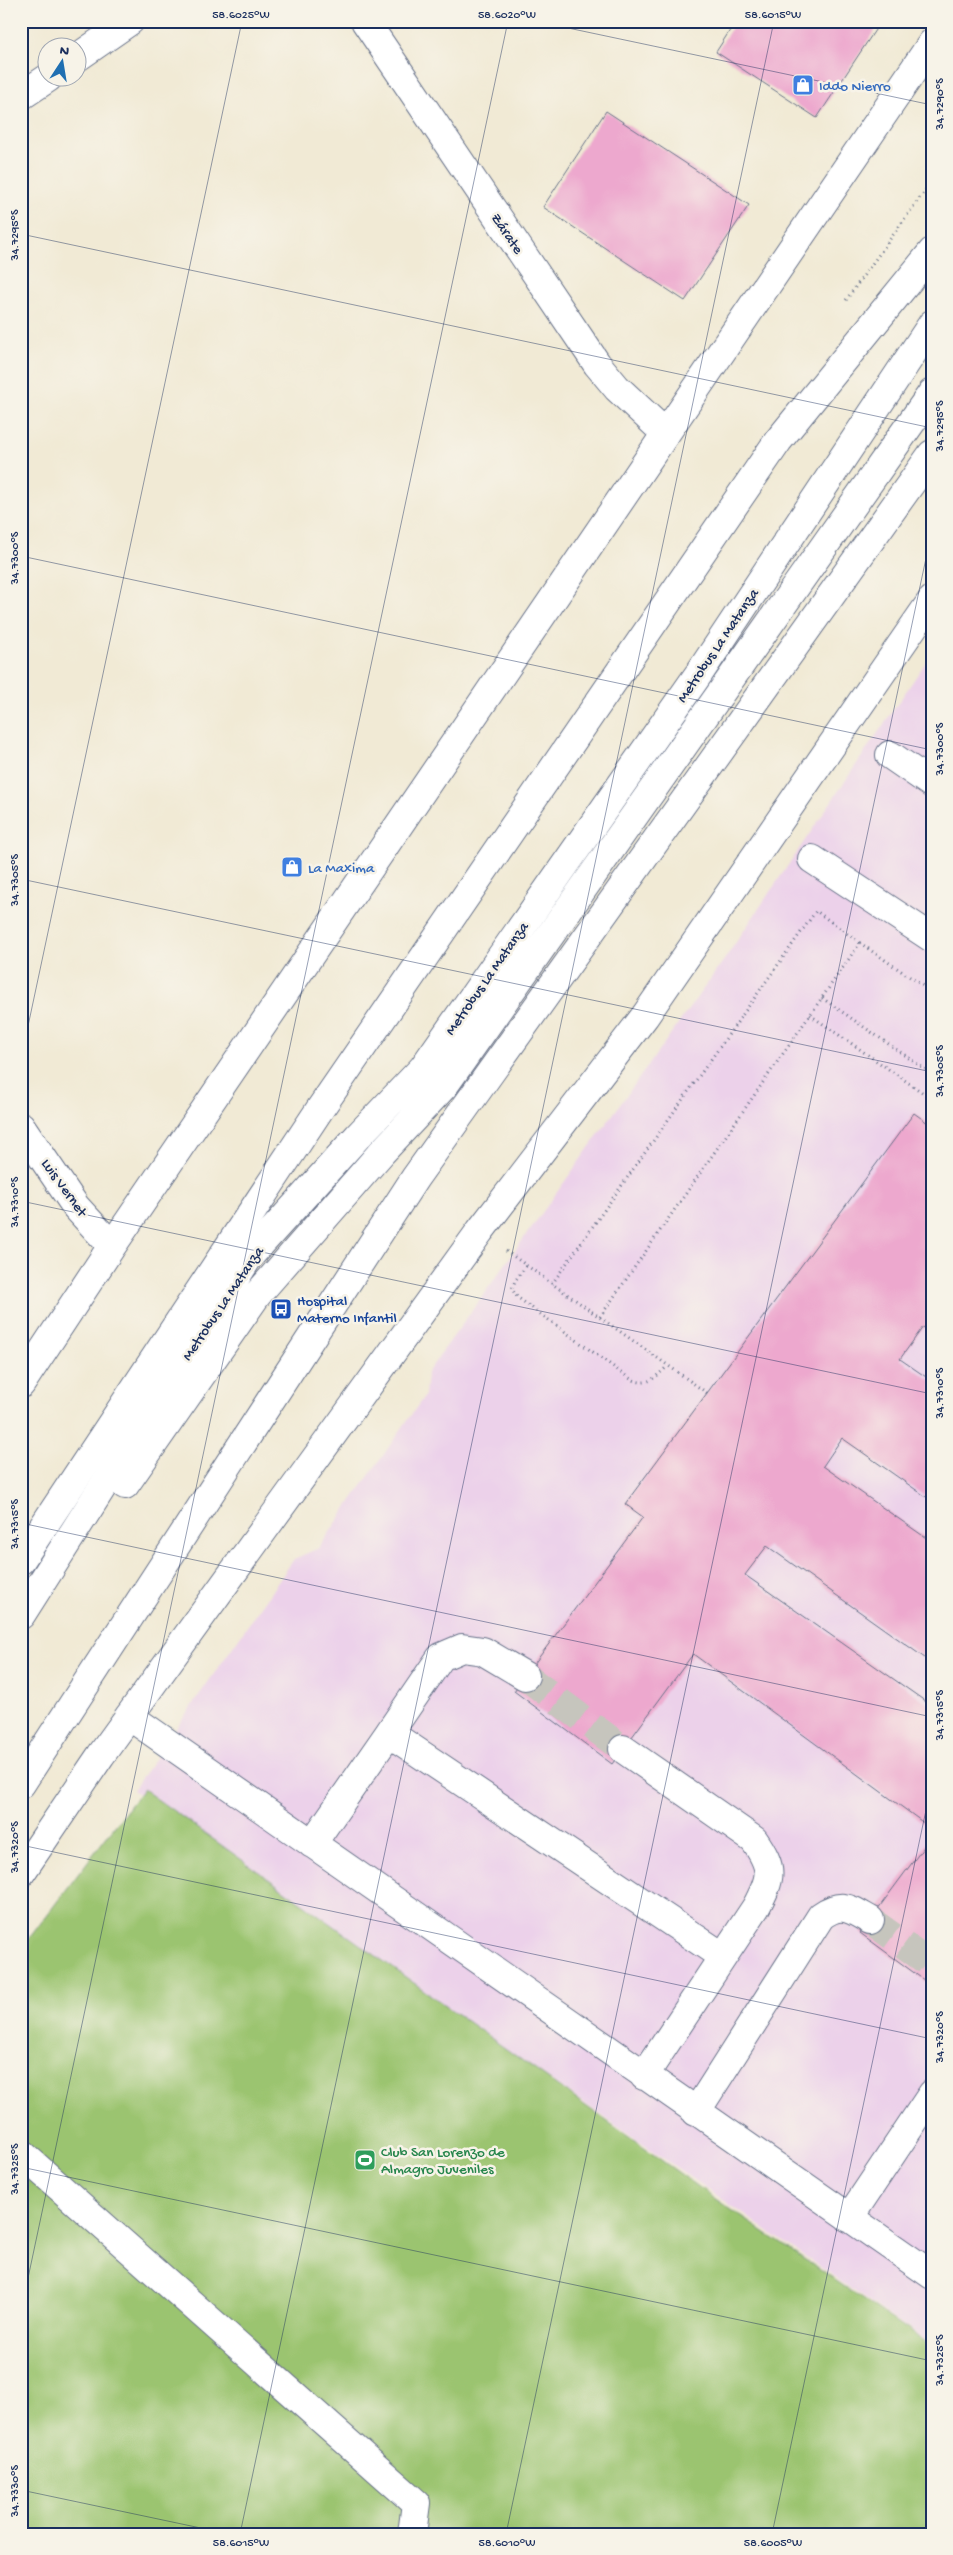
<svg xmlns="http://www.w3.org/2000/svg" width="953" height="2555" font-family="'Gochi Hand',sans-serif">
<rect width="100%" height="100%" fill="#f7f3e8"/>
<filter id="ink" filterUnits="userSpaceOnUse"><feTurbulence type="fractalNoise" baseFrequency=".02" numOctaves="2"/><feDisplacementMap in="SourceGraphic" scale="10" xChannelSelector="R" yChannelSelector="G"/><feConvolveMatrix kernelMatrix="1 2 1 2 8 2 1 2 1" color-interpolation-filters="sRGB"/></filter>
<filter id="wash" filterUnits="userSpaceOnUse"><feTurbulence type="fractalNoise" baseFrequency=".0096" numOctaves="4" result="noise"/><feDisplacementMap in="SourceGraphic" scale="20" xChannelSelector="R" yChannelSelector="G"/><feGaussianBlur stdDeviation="1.12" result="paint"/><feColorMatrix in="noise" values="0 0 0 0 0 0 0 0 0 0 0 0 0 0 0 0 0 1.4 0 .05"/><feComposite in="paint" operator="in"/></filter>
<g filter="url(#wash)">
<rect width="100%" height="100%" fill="#f1ead5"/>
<path fill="#ecd1ea" d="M932,653v1692l-799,-555 161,-231 25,-11 106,-153 2,-22 297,-413z"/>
<path fill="#9bc470" stroke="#5b7a67" d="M143,1789l574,411 215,146v188h-911v-585z"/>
<g id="blocks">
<path fill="#eda8ce" d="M736,21h145l-64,97 -101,-66z
M606,111l143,94 -64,96 -142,-94z
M914,1113l18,13v207l-9,-6 -23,32 32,22v120l-90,-63 -19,28 109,76v121l-165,-117 -22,29 187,131v123l-239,-175 -81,110 -98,-73 129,-174 -18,-13z
M932,1836v150l-72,-53z"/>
</g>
</g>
<g filter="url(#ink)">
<use href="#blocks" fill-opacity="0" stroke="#667088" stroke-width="1"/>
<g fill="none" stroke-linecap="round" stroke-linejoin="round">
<path stroke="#c6c5bd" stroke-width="28" stroke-dasharray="28 14" stroke-linecap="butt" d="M525,1676l98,73
M870,1920l62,45"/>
<g stroke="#667088" stroke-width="30">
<path id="minor" d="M365,21l232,343 20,24 48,45
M78,57l52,-36
M21,96l27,-18
M890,755l42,29
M812,859l120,79
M21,1126l55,81 36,39
M21,1384l91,-138 820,-1203
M125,1485l132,-190 125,-143 62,-66 488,-693
M21,1615l227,-357 110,-122 65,-68 277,-396 232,-348
M129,1716l803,559
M389,1733l52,-76 21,-9 21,3 42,25
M623,1749l131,91c20,29 18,37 2,67l-112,169
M312,1844l77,-111 333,223
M21,1873l80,-118 379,-524 165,-215 287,-416
M696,2112l125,-196c21,-15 29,-7 49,4
M21,2153l395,350 -4,31
M849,2218l83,-124"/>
</g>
<g stroke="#667088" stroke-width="30">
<path id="highway" d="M21,1560l299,-451 458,-668 154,-189
M21,1784l394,-606 517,-724"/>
</g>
<path stroke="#667088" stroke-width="3" stroke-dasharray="1 4" stroke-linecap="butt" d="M846,300l86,-119
M822,998l110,76
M810,1015l122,84
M506,1251l201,142
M526,1266l-11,15 -3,8 5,8 109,79c20,13 27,3 42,-10
M552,1284l264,-373 44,32
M600,1317l260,-374 72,49"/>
<use href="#minor" stroke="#fff" stroke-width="28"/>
<use href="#highway" stroke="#fff" stroke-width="28"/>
</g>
</g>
<path fill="none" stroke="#1b2f5e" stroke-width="1" stroke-opacity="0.45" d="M535,21l397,84M21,234l911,194M21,556l911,194M21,879l911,193M21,1059l221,-1038M21,1201l911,193M21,1523l911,194M21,1845l911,194M21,2167l911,194M21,2311l487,-2290M21,2490l208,44M240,2534l534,-2513M506,2534l426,-2004M772,2534l160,-752"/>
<defs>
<g id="shop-square" transform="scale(1.125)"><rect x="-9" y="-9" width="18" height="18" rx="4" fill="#3f7fe0" stroke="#f7f3e8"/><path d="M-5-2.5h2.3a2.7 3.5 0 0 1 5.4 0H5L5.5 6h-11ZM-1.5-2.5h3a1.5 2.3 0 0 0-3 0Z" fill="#fff"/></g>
<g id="bus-square" transform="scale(1.125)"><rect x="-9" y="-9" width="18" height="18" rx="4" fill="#1a4fb4" stroke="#f7f3e8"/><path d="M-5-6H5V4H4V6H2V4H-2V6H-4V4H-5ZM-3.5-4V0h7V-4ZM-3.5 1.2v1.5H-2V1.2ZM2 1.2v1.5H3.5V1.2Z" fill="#fff"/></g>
<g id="stadium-square" transform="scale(1.125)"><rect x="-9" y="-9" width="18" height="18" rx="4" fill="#2e9e5b" stroke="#f7f3e8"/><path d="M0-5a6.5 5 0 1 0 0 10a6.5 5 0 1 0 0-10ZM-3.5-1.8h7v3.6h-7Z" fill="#fff"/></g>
</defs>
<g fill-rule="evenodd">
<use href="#shop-square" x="803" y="85"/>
<use href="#shop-square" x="292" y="867"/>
<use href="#bus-square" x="281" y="1309"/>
<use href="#stadium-square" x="365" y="2160"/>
</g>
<g text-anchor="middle" stroke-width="5" stroke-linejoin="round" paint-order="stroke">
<g font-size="15" fill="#366cbe" stroke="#f7f3e8" text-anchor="start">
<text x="819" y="90">Iddo Nierro</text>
<text x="308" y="872">La Maxima</text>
</g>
<g font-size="15" fill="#1b2f5e" stroke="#f7f3e8">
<text transform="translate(508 233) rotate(56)" y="5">Zárate</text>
<text transform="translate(717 645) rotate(-56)" y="5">Metrobus La Matanza</text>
<text transform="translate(486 978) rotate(-55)" y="5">Metrobus La Matanza</text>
<text transform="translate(65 1187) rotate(54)" y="5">Luis Vernet</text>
<text transform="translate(222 1303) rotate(-56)" y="5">Metrobus La Matanza</text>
</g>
<g font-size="15" fill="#164399" stroke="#f7f3e8" text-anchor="start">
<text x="297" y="1305">Hospital<tspan x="297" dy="17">Materno Infantil</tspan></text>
</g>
<g font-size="15" fill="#27864d" stroke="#f7f3e8" text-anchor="start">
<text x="381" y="2156">Club San Lorenzo de<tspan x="381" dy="17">Almagro Juveniles</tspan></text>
</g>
</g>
<rect width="953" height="2555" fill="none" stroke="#f7f3e8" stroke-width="55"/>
<g transform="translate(62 62) rotate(12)"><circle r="24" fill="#f7f3e8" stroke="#9fa5b1"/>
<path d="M0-4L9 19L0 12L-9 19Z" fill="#1f6fb2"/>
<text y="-8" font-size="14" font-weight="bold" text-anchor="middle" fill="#1b2f5e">N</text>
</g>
<rect x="28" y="28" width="898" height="2500" fill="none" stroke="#1b2f5e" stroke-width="2"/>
<g font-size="12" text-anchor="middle" fill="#1b2f5e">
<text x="241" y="18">58.6025°W</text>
<text x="507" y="18">58.6020°W</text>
<text x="773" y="18">58.6015°W</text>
<text transform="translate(939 104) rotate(-90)" y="4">34.7290°S</text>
<text transform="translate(14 235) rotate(-90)" y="4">34.7295°S</text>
<text transform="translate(939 426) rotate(-90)" y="4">34.7295°S</text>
<text transform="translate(14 558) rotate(-90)" y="4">34.7300°S</text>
<text transform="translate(939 749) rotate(-90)" y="4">34.7300°S</text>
<text transform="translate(14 880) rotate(-90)" y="4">34.7305°S</text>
<text transform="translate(939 1071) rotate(-90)" y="4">34.7305°S</text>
<text transform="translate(14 1202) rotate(-90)" y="4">34.7310°S</text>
<text transform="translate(939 1393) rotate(-90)" y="4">34.7310°S</text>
<text transform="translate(14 1524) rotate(-90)" y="4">34.7315°S</text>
<text transform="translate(939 1715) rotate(-90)" y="4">34.7315°S</text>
<text transform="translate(14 1847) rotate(-90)" y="4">34.7320°S</text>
<text transform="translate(939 2037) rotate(-90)" y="4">34.7320°S</text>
<text transform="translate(14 2169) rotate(-90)" y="4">34.7325°S</text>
<text transform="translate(939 2360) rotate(-90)" y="4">34.7325°S</text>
<text transform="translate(14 2491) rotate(-90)" y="4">34.7330°S</text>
<text x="241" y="2546">58.6015°W</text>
<text x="507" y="2546">58.6010°W</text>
<text x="773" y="2546">58.6005°W</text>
</g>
</svg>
